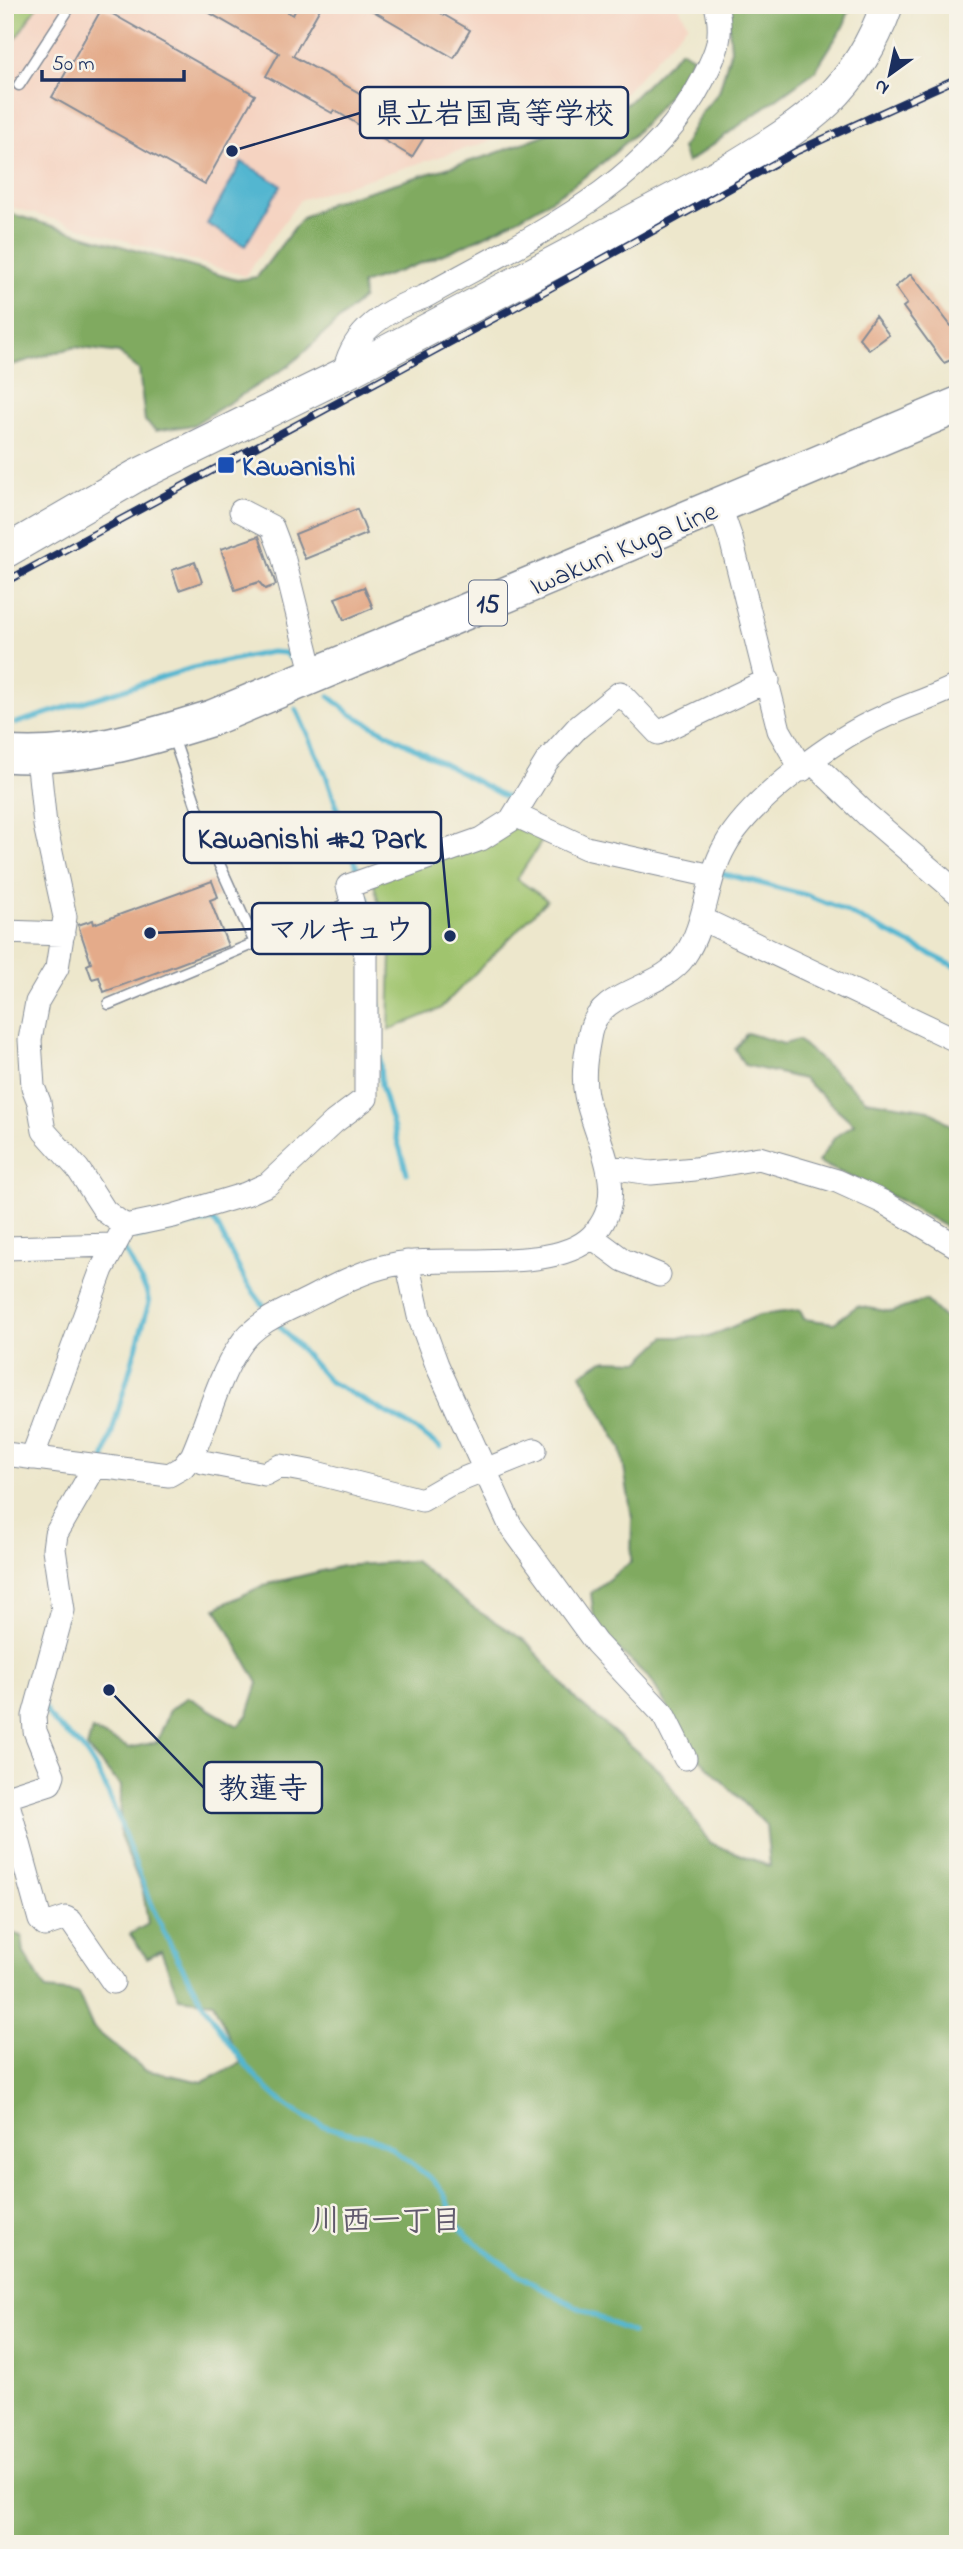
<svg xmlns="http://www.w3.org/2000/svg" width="963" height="2549" font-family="'Indie Flower','Klee One',sans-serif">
<rect width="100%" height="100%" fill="#f7f3e8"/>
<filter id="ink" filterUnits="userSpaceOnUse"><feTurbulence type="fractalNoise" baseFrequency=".0143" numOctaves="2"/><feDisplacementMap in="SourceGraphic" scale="14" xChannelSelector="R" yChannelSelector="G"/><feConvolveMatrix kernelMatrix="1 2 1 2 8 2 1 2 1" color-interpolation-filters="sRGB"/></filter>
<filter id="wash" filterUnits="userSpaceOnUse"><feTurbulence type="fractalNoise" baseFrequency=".00686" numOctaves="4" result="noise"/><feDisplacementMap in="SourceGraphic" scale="28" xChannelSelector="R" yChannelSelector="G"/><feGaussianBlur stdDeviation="1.57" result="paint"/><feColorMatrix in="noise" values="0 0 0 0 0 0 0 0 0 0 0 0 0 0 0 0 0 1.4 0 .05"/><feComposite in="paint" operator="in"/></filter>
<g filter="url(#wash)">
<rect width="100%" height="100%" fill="#ede7cc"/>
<path fill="#f5d3c1" d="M5,5h673l10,19 -72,78 -316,98 -55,76 -240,-71z"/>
<path fill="#a0c46e" stroke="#5e7a66" stroke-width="2" d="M5,5h33l-33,50z
M513,827l31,11 -27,41 30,21 -107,109 -51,21 2,-77 -18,-73z"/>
<path fill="#80aa61" stroke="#4e6c60" stroke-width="2" d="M727,5h124l-7,20 -29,46 -128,92 -5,-15 19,-35 18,-21 12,-43z
M681,50l12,7c-67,121 -205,186 -331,227l1,14 -73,67 -97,60 -37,6 -11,-10 -6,-51 -20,-17 -44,-6 -70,20v-155l232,68 20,-3 44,-58 31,-17 159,-47 137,-52z
M747,1033l37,11 14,-4 68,60 63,10 29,20v104l-59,-34 -81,-38 17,-25 19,-13 -51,-45 -59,-14 -9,-16z
M926,1300l32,32v1212h-953v-613l17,5 2,17 22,37 32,3 15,35 52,42 58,12 38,-19 -28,-61 -34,-4 -18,-47 -14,7 -17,-24 18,-10 -5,-33 -23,-55 1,-50 -34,-38 5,-18 37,18 28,-6 13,-32 18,-13 50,29 10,-12 10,-31 -42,-75 48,-23 78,-19 72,-5 59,47 54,34 50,59 84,71 49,71 60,23 -4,-41 -69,-69 -46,-76 -56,-53 -4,-34 40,-31 1,-44 -11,-69 -40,-75 22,-14 37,1 25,-24h44l50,-22 41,-5 4,9 30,4 23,-17 35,6z"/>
<path fill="#52b6d0" stroke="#367297" stroke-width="2" d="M242,162l39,23 -36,61 -38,-22z"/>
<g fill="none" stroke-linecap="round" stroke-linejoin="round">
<path stroke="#52b6d0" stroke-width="5" d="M329,696l22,18 164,88
M296,709l30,66 32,96
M16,723l176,-55 79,-16 14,1 5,5
M720,873l86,22 31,12 121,61
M367,897l10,60
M377,974l4,111 26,88
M137,1237l75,-17 5,5 29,57 23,31
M275,1321l55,61 79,43 31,22
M104,1460l45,-157 -3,-13 -22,-41
M44,1706c6,17 23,26 35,39 9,9 17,24 23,35 21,43 33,89 53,133 26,57 78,149 126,188 18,14 34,23 56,29 22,6 40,5 58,21 15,13 43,28 51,47 6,15 2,18 15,31 46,46 113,78 172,104"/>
</g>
<g id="blocks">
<path fill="#e4ab8a" d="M196,5h80l17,10 5,-10h24l-29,51 135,75 -16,26 -78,-47 -2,3 -66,-37 13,-23z
M363,5h64l43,25 -16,28z
M102,8l153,87 -50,89 -153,-87z
M911,274l47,61v22l-14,6 -41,-56 4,-3 -12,-17z
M875,316l14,19 -20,15 -10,-12z
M357,509l10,25 -62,25 -10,-25z
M259,536l17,49 -11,4 -6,-7 -24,8 -14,-41z
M195,562l7,20 -23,8 -7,-20z
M364,587l9,21 -29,12 -9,-22z
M212,881l6,16 -8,3 18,46 -124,46 -5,-15 -7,2 -5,-14 4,-2 -13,-38 15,-5 1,4z"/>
</g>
</g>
<g filter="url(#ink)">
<use href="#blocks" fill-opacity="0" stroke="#848b95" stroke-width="2"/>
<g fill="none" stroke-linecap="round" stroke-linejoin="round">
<g stroke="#848b95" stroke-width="13">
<path id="lane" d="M19,85l52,-80
M172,734l35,103 48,106 97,-41
M109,1004l146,-61"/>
</g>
<g stroke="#848b95" stroke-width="25">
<path id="street" d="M344,374c7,-42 41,-64 80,-77 99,-56 224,-110 278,-216 15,-29 22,-44 14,-76
M720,507l11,32 48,191 23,40
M241,511l31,16 11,29 30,120
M38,757l7,68 20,92 -8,51 -20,34 -7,38 3,47 6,15 5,29 34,38 27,42 20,15 48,-10 73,-22 22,-10 66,-62 32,-24v-143l-18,-69 133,-47 30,-19 36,-59 30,-33 43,-35 38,40 110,-53
M812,762l55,53 91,78
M515,815l71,33 126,28
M702,919l256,122
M5,932l58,2
M610,1167l41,6 44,-4 64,-11 78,23 46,21 75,45
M592,1237l31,23 36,15
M5,1248l108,-3
M407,1262l12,54 18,49 73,160 86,118 67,71 22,44
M5,1454l164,21 14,-8 9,-11c16,-35 25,-77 47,-109 13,-21 38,-33 60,-43 28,-14 62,-33 92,-39 53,-11 164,9 201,-29 41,-41 3,-96 -6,-141 -4,-20 0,-42 4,-62 9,-44 70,-42 94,-76 23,-33 21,-76 41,-111 25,-46 110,-108 158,-129 25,-12 51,-19 75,-32
M192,1456l11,6 62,12 15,-8 32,6 110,28 26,-15 87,-35
M32,1458l70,-189 23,-43
M94,1468l-38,66 -2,15 9,61 -29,106 1,15 18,44 -3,8 -40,13 -3,4 33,120 5,5 21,-7 5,3 42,61"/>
</g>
<g stroke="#848b95" stroke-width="34">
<path id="secondary" d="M5,552l131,-76 208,-102 390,-207c75,-46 122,-75 153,-162"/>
</g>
<g stroke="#848b95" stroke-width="38">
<path id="primary" d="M5,754c71,6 140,-15 207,-36l746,-313"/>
</g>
<use href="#lane" stroke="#fff" stroke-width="10"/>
<use href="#street" stroke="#fff" stroke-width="23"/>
<use href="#secondary" stroke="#fff" stroke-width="32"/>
<use href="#primary" stroke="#fff" stroke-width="35"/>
<g stroke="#1b2f5e" stroke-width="8">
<path id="rail" d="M5,582l538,-290 254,-141 161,-73"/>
</g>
<use href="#rail" stroke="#f7f3e8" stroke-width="5" stroke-dasharray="16" stroke-linecap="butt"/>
</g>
</g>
<rect fill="#1a4fb4" stroke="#f7f3e8" stroke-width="2.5" x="217" y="456" width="18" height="18" rx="3.5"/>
<g text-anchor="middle" stroke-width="5" stroke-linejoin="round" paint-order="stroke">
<rect fill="#f7f3e8" stroke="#5d6a87" stroke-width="2" x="469" y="580.5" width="38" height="45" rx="5"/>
<g font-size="26" font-weight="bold" fill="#1b2f5e">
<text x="488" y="612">15</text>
</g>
<g font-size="28" font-weight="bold" fill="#164399" stroke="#f7f3e8" text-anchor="start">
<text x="242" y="475">Kawanishi</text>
</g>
<g font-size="28" fill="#1b2f5e" stroke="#f7f3e8">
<text transform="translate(623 547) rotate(-23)" y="10">Iwakuni Kuga Line</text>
</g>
<g font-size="30" font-weight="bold" fill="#615a6d" stroke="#f7f3e8">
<text x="386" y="2230">川西一丁目</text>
</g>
</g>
<path fill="none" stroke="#1b2f5e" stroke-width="2.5" d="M232 151L360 113M450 936L441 837M150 933L252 929M109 1690L204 1788"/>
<g fill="#1b2f5e" stroke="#f7f3e8" stroke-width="2.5">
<circle cx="232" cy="151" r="7"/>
<circle cx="450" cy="936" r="7"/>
<circle cx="150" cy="933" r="7"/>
<circle cx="109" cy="1690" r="7"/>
</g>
<g fill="#f7f3e8" stroke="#1b2f5e" stroke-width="2.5">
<rect x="360" y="87" width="268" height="51" rx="7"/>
<rect x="184" y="812" width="257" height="51" rx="7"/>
<rect x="252" y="903" width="178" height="51" rx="7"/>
<rect x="204" y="1762" width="118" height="51" rx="7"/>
</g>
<g font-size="30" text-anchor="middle" font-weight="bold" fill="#1b2f5e">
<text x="494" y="123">県立岩国高等学校</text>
<text x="312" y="848">Kawanishi #2 Park</text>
<text x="341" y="939">マルキュウ</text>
<text x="263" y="1798">教蓮寺</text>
</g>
<rect width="963" height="2549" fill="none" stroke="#f7f3e8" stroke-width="28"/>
<g transform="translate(890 74) rotate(213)" stroke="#f7f3e8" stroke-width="5" paint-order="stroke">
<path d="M0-5L12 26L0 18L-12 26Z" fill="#1b2f5e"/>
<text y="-10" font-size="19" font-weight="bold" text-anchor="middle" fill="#1b2f5e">N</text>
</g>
<path d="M42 70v10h142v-10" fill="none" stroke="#1b2f5e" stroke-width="3.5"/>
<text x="52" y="70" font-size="21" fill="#1b2f5e" stroke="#f7f3e8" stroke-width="5" paint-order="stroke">50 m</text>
</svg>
